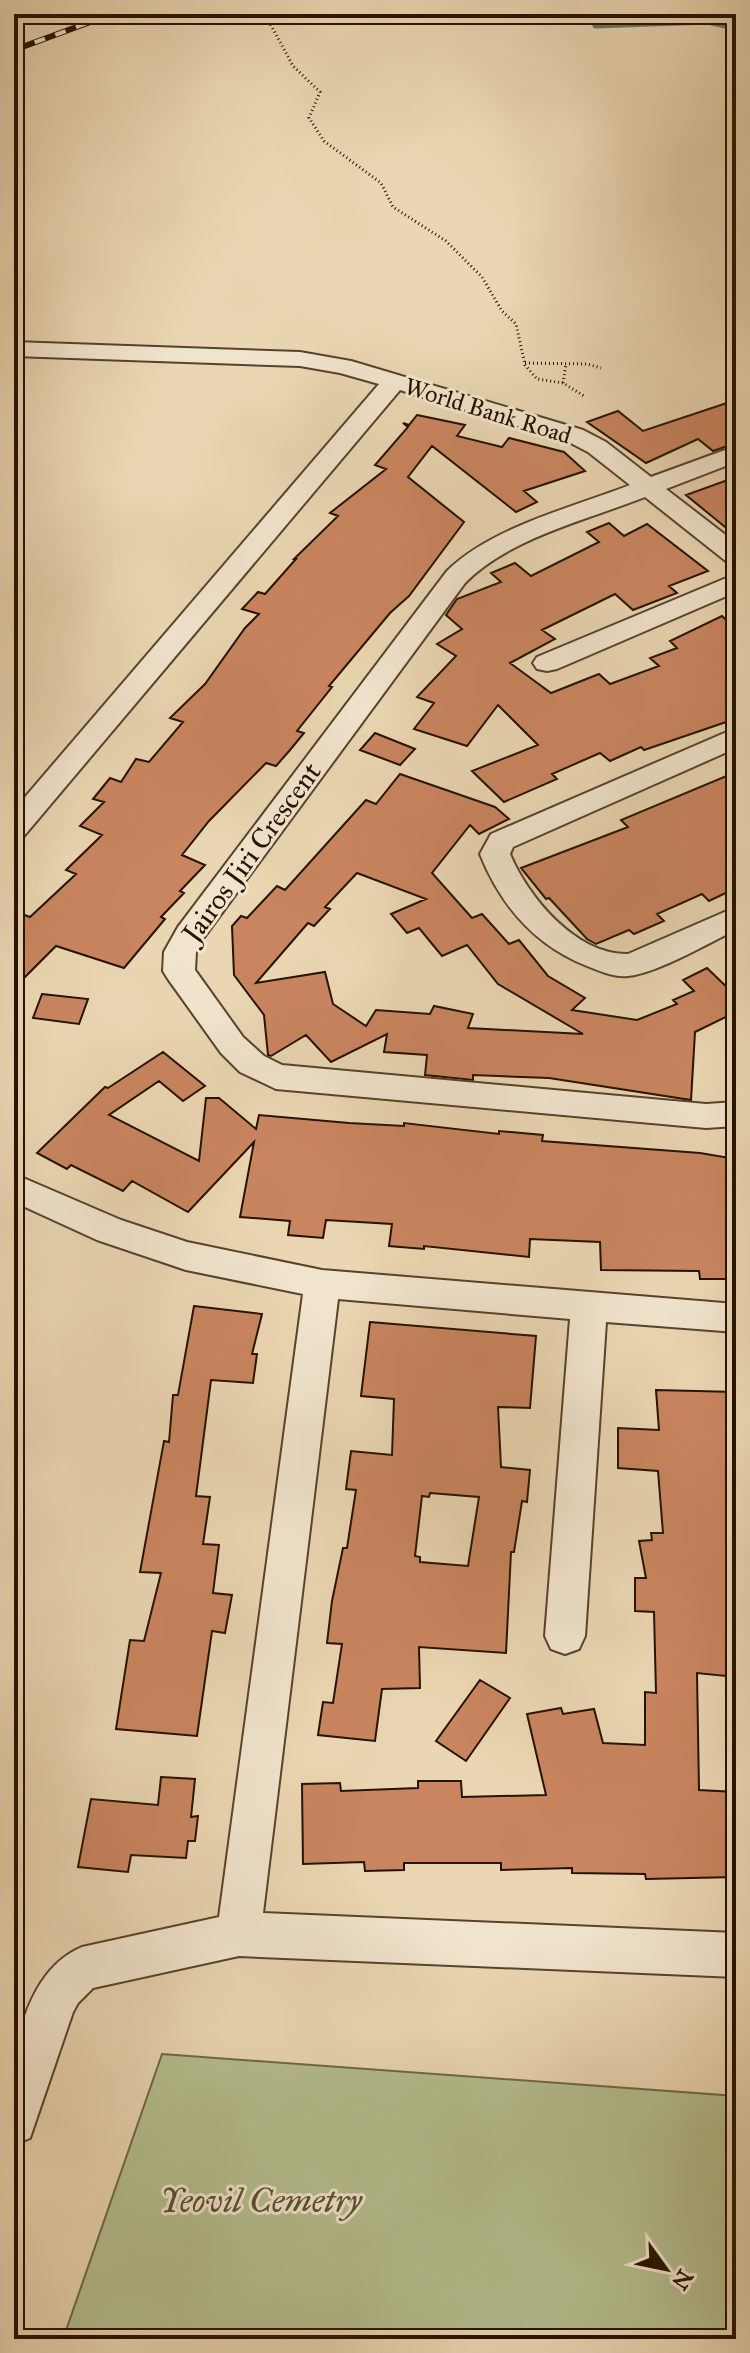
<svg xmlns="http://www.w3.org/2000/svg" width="750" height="2353" font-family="'IM FELL Great Primer',serif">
<rect width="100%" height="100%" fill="#ead6b2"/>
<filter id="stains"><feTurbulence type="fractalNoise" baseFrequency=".0025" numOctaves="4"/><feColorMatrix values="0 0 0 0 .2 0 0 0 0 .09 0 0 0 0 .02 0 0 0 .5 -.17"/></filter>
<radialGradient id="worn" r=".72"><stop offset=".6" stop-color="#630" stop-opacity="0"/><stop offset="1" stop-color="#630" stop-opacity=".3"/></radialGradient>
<path fill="#b4be8e" stroke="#6c6847" stroke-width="2" d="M162,2054l574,42v243h-673z"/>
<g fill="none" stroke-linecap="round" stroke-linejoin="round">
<path stroke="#6a7665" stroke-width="5" d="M592,14l3,12 112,-4 29,6"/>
</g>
<path fill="#c98560" stroke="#251200" stroke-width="2" fill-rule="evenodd" d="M736,400v43l-23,8 -15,-12 -52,24 -59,-41 31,-11 25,20z
M417,415l48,10 -8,11 45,11 7,-9 55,14 21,19 -61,20 13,11 -21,10 -84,-66 -24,31 56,45 -55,74 -19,17 -61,73 3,1 -35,44 7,2 -14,17 -14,16 -10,-3 -57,58 -27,34 23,10 -25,26 4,2 -23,24 4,2 -41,49 -68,-22 -42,42v-77l16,6 46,-43 -10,-4 36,-35 -22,-9 24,-24 -11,-3 17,-21 11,4 15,-23 13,3 34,-40 -13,-4 35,-34 40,-56 14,-14 -17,-5 16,-17 7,2 31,-35h-2l44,-43 -8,-3 56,-44 -11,-4 33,-38 -5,-4 6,2z
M736,477v59l-50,-41z
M609,523l15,13 23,-12 61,47 -39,15 8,7 -44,17 -18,-16 -73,36 13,9 -45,24 41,30 48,-19 11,10 49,-18 -9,-8 27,-10 -7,-7 52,-25 14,13v81l-7,3 6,6 -91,31 -3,-3 -31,14 -10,-8 -48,21 5,5 -53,23 -32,-31 66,-26 -40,-40 -31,41 -53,-17 20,-26 -17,-6 39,-41 -19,-12 25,-15 -16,-14 11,-16 44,-17 -10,-9 24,-10 16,13 68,-34 -12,-10z
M375,733l40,16 -15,16 -40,-15z
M736,772v116l-27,13 -7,-7 -45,20 7,7 -30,13 -5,-4 -33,14 -9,-5 -38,-41 -3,1 -25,-31 107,-41 -7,-7z
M400,774l95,33 14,12 -30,15 -9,-9 -38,48 40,45 10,-4 27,30 10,-4 29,36 37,22 -13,12 65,10 40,-16 -4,-4 21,-9 -11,-11 24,-12 29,28v16l-41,20 -4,68 -142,-22 -76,-3v5l-48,-5 2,-20 -43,-3 3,-18 -56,28 -25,-27 -35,21 -3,-1 -4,-40 -30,-40 -2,-49 9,-10 6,2 30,-32 8,4 81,-90 10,4zM357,873l69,26 -35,15 16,19 12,-5 23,28 25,-11 31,39 85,50 -115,-6 5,-14 -39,-8 -4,8 -54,-4 -10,16 -33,-22 -8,-32 -69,11 52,-60 6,3 16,-17 -5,-2z
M42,994l46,5 -9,25 -46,-6z
M163,1052l42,34 -22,15 -24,-20 -50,34 90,46 7,-63h13l37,31 3,-14 90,8 55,3v-3l95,11v-3l44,4 -1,6 158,12 36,6 -6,51h6v69h-36l-1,-8 -98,-1 -1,-28 -70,-3 -1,18 -105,-11v3l-35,-3 3,-22 -66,-4 -3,18 -35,-3 2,-14 -50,-4 14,-75 -66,70 -56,-31 -9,10 -52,-26 -4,4 -30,-16 68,-66 3,1z
M194,1306l68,8 -10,40h5l-4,29 -42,-3 -15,116 14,1 -7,47 16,1 -6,48 19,2 -7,38 -13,-2 -15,105 -81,-7 14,-89 14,1 17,-68 -21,-1 24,-131 5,1 4,-47h5z
M370,1322l166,14 -6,72 -32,-1 3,60 29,3 -3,32 -5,-1 -8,51h-3l-5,101 -87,-6 1,41 -38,1 -7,52 -57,-6 5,-33 10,1 9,-59 -15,-1 5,-42 11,-53h4l9,-58 -10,-1 5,-38 41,4 2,-56 -33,-3zM430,1493l49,4 -11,69 -48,-4v-5l-5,-1 7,-60 7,1z
M656,1390l80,2v285l-39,-4 2,117 37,2v85l-90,2 -1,-5 -73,-1v-5l-71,2v-7h-97v7l-39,1 -1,-9 -61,2 -1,-80 38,-1 1,8 77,-3v-7h43l1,16 84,-2 -19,-81 34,-6 2,6 31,-5 9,34 42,2v-53l11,1 -2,-81 -19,-1v-33h11l-7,-37 13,-1 -1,-7h12l-5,-62 -40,-3v-40l41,2z
M480,1680l30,18 -44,63 -30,-20z
M161,1777l34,2 -4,38 7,-1 -3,25h-7l-2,17 -55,-3 -3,17 -50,-5 13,-68 67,6z"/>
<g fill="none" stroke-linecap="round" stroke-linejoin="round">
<g stroke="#56432c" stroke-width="4">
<path id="minor" d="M14,342l286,10 51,9 232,69 23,12 45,35 85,-31v16l-70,27 70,54v21l-9,-2 -82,-65c-58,23 -136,41 -180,86l-263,357 -6,12 -1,18 48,67 21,19 18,9 424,39 30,-2v24l-30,2 -430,-39 -36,-17 -19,-19 -53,-74 -5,-8 1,-19 14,-25 269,-356c45,-44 124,-63 183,-86l-42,-33 -23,-12 -165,-50 -376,446 -10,3v-29l365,-426 -39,-11 -40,-7 -286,-10z
M736,574v18l-179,77 -10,2 -10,-2 -4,-6 4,-6z
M736,728v20l-223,99 -3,7c18,43 66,101 118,100l108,-47v23c-28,13 -78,43 -108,46 -13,2 -28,-5 -41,-10 -53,-21 -86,-60 -107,-112l11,-20z
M14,1174l107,46 66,22 135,28 414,34v28l-130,-10 -21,314 -6,13 -14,5 -14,-5 -6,-13 25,-317 -232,-20 -75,614 473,20v44l-497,-21 -146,32 -15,15 -5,9 -43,126 -16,7c0,-27 -5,-67 1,-93 9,-42 26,-88 67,-105l137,-30 84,-623 -117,-24 -89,-30 -83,-38z"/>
</g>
<path stroke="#251200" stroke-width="3" stroke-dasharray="1 3" stroke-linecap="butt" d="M265,14l28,52 27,26 -11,26 15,23 57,42 12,24 53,34 36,36 20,34 14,13 9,41 12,14 26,4 21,13
M525,363l62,1 14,4
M563,383l3,-19"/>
<use href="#minor" fill="#f1e4cd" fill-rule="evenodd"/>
<g stroke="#251200" stroke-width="6">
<path id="rail" d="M14,50l98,-36"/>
</g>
<use href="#rail" stroke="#f1e4cd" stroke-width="4" stroke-dasharray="11" stroke-linecap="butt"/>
</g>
<g text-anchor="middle" stroke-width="6" stroke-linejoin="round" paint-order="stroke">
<g font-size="24" fill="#251200" stroke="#f1e4cd">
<text transform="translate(488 411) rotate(17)" y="8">World Bank Road</text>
</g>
<g font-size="28" fill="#251200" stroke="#f1e4cd">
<text transform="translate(251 852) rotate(-54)" y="10">Jairos Jiri Crescent</text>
</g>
<g font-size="34" font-style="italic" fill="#574e32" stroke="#f1e4cd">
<text x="261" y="2212">Yeovil Cemetry</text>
</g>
</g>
<rect width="750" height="2353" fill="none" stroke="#ead6b2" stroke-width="48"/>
<rect x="16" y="16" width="718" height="2321" fill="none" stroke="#251200" stroke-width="4"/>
<rect x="24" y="24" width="702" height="2305" fill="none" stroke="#251200" stroke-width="2"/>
<g transform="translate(666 2269) rotate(123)" stroke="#f1e4cd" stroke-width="6" paint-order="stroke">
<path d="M0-6L14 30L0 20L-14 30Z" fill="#251200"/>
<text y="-12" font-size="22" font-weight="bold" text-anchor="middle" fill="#251200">N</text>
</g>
<rect width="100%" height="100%" filter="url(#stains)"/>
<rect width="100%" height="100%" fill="url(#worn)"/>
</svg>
